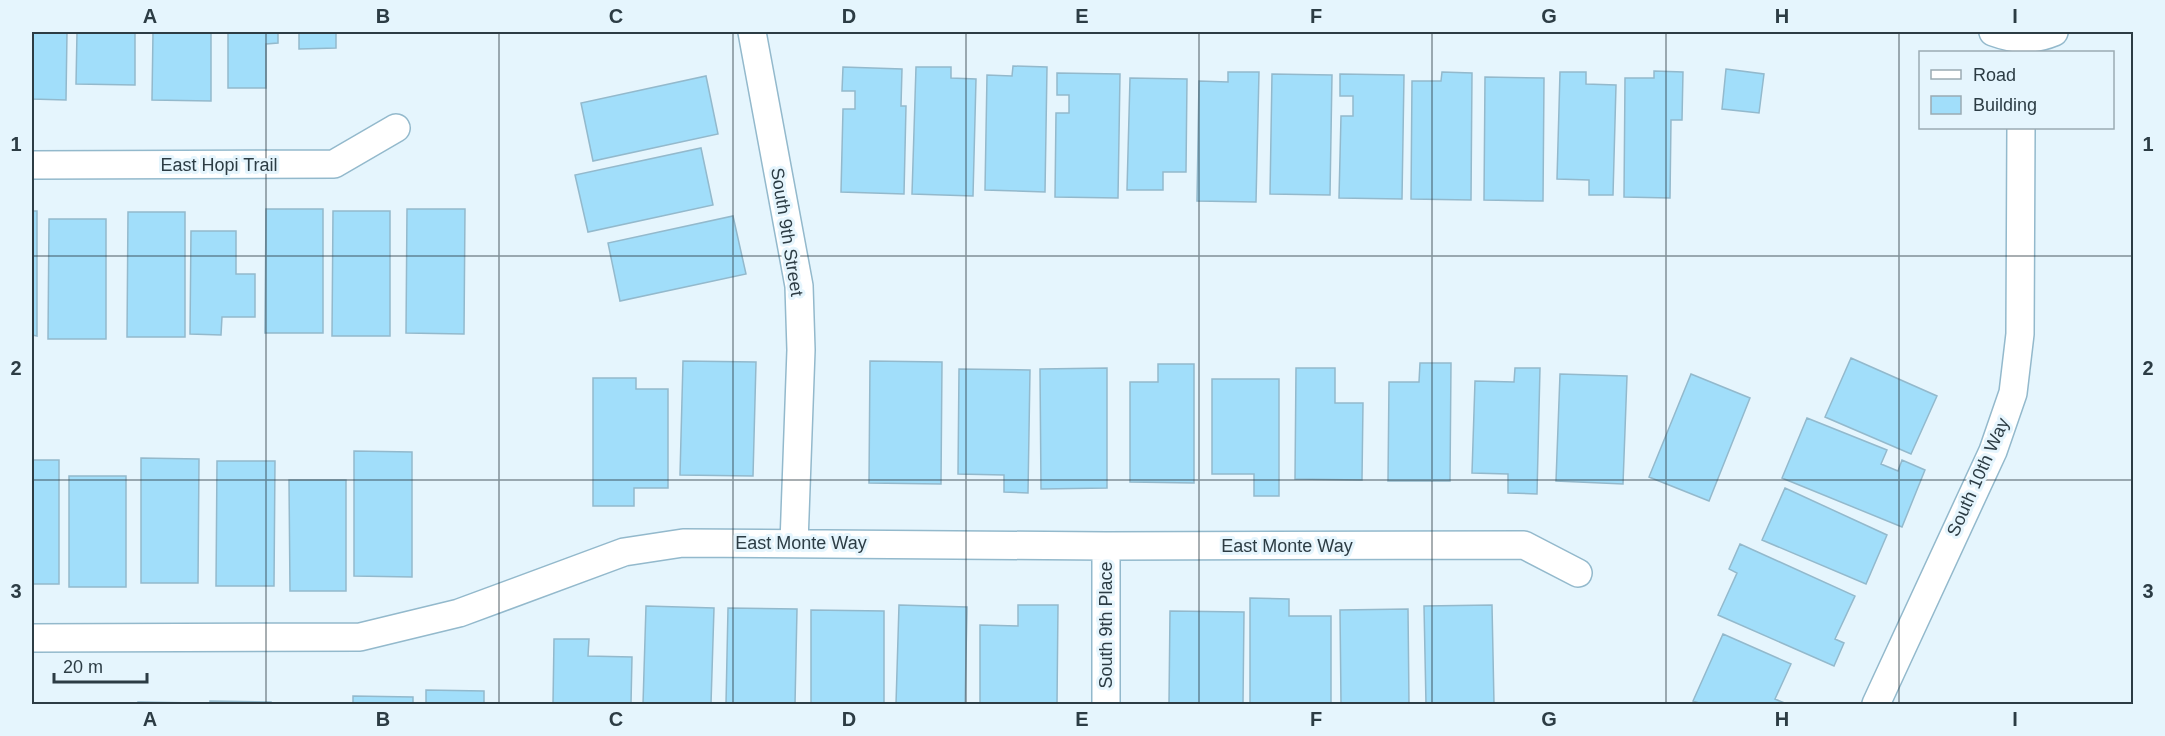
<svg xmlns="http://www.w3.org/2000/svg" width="2165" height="736" font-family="Arial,sans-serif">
<rect width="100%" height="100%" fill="#e5f5fd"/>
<path fill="#a1defa" stroke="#93b9cc" stroke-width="1.5" d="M32,32h35l-1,68 -34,-1z
M77,32h58v53l-59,-1z
M153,32h58v69l-59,-1z
M228,32h50v11l-12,1v44h-38z
M299,32h37v16l-37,1z
M1013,66l34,1 -2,125 -60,-2 2,-115 25,1z
M843,67l59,2 -1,37h5l-2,88 -63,-2 2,-83h12v-18h-13z
M916,67h35v11l25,1 -3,117 -61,-2z
M1726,69l38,5 -5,39 -37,-4z
M1654,71l29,1 -1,48h-11l-1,78 -46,-1 1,-119h29z
M1228,72h31l-3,130 -59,-1 2,-120 29,1z
M1442,72l30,1 -1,127 -60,-1 1,-118h29z
M1560,72h26v12l30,1 -3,110h-24v-15l-32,-1z
M1057,73l63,1 -2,124 -63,-1 1,-84h13v-18h-12z
M1272,74l60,1 -2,120 -60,-1z
M1340,74l64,1 -2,124 -63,-1 2,-82h12v-20h-13z
M706,76l12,58 -125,27 -12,-58z
M1485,77l59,1 -1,123 -59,-1z
M1130,78l57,1 -1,93h-23v18h-36z
M701,148l12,57 -125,27 -13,-57z
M266,209h57v124h-58z
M407,209h58l-1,125 -58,-1z
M32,211h5v125l-5,-1z
M333,211h57v125h-58z
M128,212h57v125h-58z
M733,216l13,58 -126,27 -12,-58z
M49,219h57v120h-58z
M191,231h45v43h19v43h-33l-1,18 -31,-1z
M1851,358l86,38 -26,58 -86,-37z
M683,361l73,1 -3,114 -73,-1z
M870,361l72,1 -1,122 -72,-1z
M1420,363h31l-1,118h-62l1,-99h30z
M1158,364h36v119l-64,-1v-100h28z
M1107,368v120l-66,1 -1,-120z
M1296,368h39v35h28l-1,77 -67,-1z
M1515,368h25l-3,126 -29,-1v-19l-36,-1 3,-92 39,1z
M959,369l71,1 -2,123 -24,-1v-17l-46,-1z
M1560,374l67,2 -4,108 -67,-3z
M1691,374l59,24 -41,103 -60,-24z
M593,378h43v11h32v99h-34v18h-41z
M1212,379h67v117h-25v-22h-42z
M1807,418l80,32 -6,14 17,7 4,-11 23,10 -23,57 -120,-49z
M354,451l58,1v125l-58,-1z
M141,458l58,1 -1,124h-57z
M32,460h27v124h-27z
M217,461h58l-1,125h-58z
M69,476h57v111h-57z
M289,480h57v111h-56z
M1785,488l102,47 -21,49 -104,-44z
M1740,544l115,52 -20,43 9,4 -10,23 -116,-51 19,-42 -8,-4z
M1250,598l39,1v17h42v88h-81z
M899,605l68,2 -2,97h-69z
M1018,605h40l-1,99h-77v-79l38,1z
M1492,605l2,99h-68l-2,-98z
M646,606l68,2 -3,96h-68z
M728,608l69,1 -2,95h-69z
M1408,609l1,95h-68l-1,-94z
M811,610l73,1v93h-73z
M1170,611l74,1 -1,92h-74z
M1723,634l68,30 -16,35 12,5h-85l-9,-3z
M554,639h35l-1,17 44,1 -1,47h-78z
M426,690l58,1v13h-58z
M353,696l60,1v7h-60z
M210,701l61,1v2h-61z
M138,702l59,1v1h-59z"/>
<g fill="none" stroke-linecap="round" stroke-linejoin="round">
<g stroke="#93b9cc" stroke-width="30">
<path id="minor" d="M752,32l47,254 2,64 -7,193
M1993,32c22,8 39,9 61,0
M32,165l302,-1 62,-36
M1106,546v158
M32,638l328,-1 99,-24 165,-61 59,-9 423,3 418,-1 54,28
M1876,704l117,-253 20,-58 7,-59 1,-206"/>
</g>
<use href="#minor" stroke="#fff" stroke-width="27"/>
</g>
<path fill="none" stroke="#2c3c44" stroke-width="1.5" stroke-opacity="0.55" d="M266,32v672M499,32v672M733,32v672M966,32v672M1199,32v672M1432,32v672M1666,32v672M1899,32v672M32,256h2102M32,480h2102"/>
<g text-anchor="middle" stroke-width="6" stroke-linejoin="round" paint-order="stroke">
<g font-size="18" fill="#2c3c44" stroke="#e5f5fd">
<text x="219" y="171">East Hopi Trail</text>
<text transform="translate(787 232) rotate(81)" y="6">South 9th Street</text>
<text transform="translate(1978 477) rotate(-66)" y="6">South 10th Way</text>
<text x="801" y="549">East Monte Way</text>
<text x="1287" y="552">East Monte Way</text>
<text transform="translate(1106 625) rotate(-90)" y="6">South 9th Place</text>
</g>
</g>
<rect width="2165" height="736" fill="none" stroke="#e5f5fd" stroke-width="66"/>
<rect x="1919" y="51" width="195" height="78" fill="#e5f5fd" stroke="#9babb3" stroke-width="1.5"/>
<rect x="1931" y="70" width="30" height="9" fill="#ffffff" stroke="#9babb3" stroke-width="1.5"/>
<text x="1973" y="81" font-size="18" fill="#2c3c44">Road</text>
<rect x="1931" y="96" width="30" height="18" fill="#a1defa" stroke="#9babb3" stroke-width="1.5"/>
<text x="1973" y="111" font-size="18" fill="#2c3c44">Building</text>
<path d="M54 673v9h93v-9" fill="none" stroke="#2c3c44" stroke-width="3"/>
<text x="63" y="673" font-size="18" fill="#2c3c44" stroke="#e5f5fd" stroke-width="4.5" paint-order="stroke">20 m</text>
<rect x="33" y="33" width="2099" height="670" fill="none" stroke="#2c3c44" stroke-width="2"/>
<g font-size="20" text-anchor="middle" font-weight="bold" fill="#2c3c44">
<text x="150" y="23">A</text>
<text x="383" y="23">B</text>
<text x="616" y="23">C</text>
<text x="849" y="23">D</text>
<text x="1082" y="23">E</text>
<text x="1316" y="23">F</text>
<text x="1549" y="23">G</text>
<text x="1782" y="23">H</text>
<text x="2015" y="23">I</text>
<text x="16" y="151">1</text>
<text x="2148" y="151">1</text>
<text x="16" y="375">2</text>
<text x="2148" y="375">2</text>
<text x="16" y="598">3</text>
<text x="2148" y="598">3</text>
<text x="150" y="726">A</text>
<text x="383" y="726">B</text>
<text x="616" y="726">C</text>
<text x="849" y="726">D</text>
<text x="1082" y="726">E</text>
<text x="1316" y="726">F</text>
<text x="1549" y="726">G</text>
<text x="1782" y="726">H</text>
<text x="2015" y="726">I</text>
</g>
</svg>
